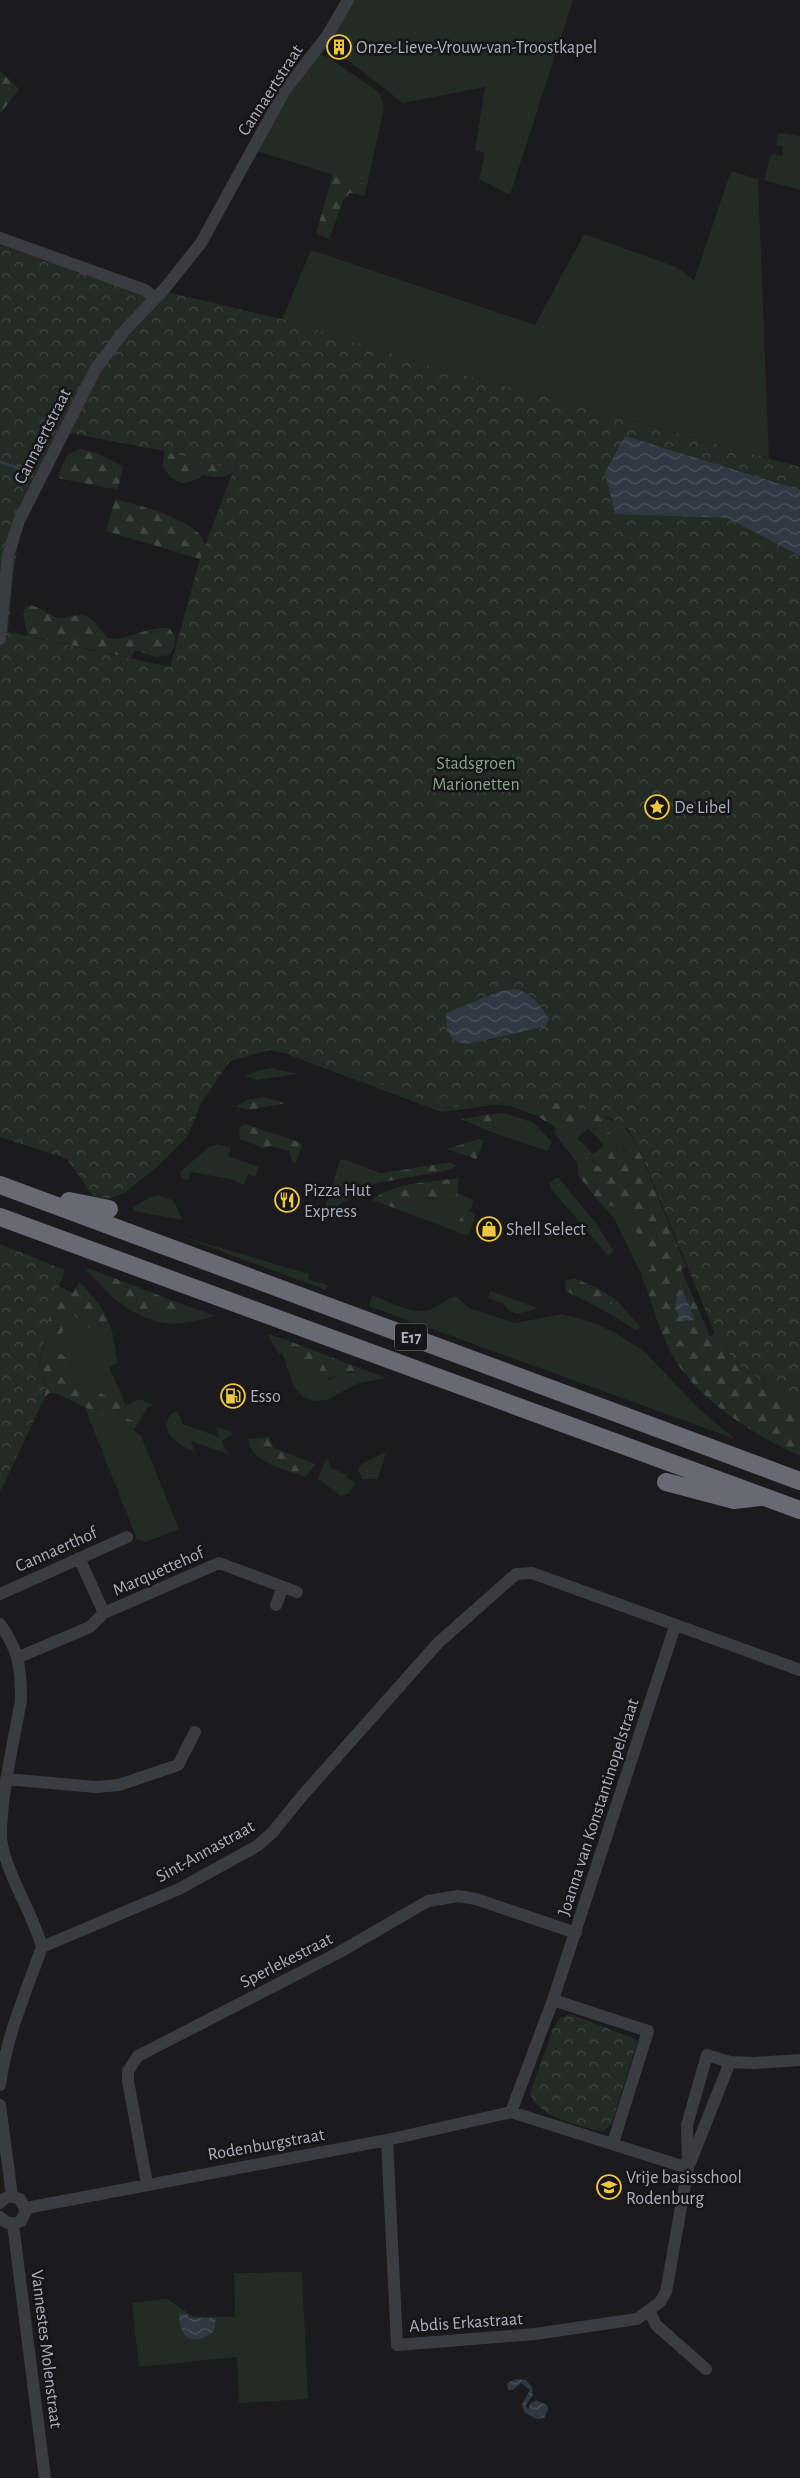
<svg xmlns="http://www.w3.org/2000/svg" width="800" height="2478" font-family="'Alegreya Sans',sans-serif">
<defs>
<pattern id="forest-firs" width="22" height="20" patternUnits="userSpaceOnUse" patternTransform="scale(1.25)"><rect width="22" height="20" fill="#222b24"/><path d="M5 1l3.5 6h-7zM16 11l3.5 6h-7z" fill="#3f4742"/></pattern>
<pattern id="park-crowns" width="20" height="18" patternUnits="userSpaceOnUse" patternTransform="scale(1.25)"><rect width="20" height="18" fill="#222b24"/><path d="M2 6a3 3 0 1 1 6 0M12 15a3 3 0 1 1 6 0" fill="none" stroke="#3f4742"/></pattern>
<pattern id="water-waves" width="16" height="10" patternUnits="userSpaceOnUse" patternTransform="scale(1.25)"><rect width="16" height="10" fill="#303841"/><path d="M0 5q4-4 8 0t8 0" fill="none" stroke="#4b525a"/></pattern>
</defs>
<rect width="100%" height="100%" fill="#1b1a1d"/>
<path fill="#222b24" d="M353,0h220l-63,195 -31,-16 6,-26 -10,-3 10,-63 -82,16 -58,-45v-19l-12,-2z
M321,55l7,2 52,36 4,15 -17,77 -111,-34 25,-45 34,-48z
M778,133l22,3v54l-36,-10 7,-26 11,2 1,-9 -7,-2z
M731,171l27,8 11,279 -348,-95 -139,-44 29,-69 224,75 49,-91 92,33 18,13z
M272,1029l12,24 17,4 95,32 45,19 100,-8 -4,16 -27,-10 -16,-1 -53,7 -157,-59 -14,-3 -11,2z
M271,1068l26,6 -40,6 -12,-4 14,-6z
M504,1113l30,10 18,19 -5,9 -56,-19 3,-3 -3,-15z
M605,1119c20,1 27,18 35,33l-13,5 -3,-8 -22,-21z
M572,1124l11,1 5,4 -11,9 16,16 10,-8 7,9 -1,13 -12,-2 -4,-6h-11l-5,3 -23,-30 1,-6z
M218,1144l13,4 -3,8 31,11 -4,10 -7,-3 -4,11 -14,-6 -40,-7 -1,8 -7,-1 -2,-6 1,-2 28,-24z
M344,1159l36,14 -6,6 3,4 -46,26 -6,-1 15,-48z
M556,1178h3l36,44 19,29 -6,5 -58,-69v-5z
M457,1193l17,7 -4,11 -3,-1 -7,9 -5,12 -58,-22c15,-14 40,-11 60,-9z
M159,1195l15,6 8,19 -48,-9v-4l16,-10z
M600,1203l25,5 16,33 10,28 -10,5 -27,-56z
M174,1234l135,40 -1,5 20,6 -2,5z
M490,1291l45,16 1,2 -19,5 -8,-3 -5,-7 -16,-6z
M372,1295c18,7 40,21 60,14 8,-3 15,-11 24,-13l13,12 46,15 47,-9 29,8 25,11 28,18 55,58 36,30 -366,-133z
M616,1300l24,26 -1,3 -3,1 -33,-20z
M187,1306l29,10c-46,11 -50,12 -93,-9 22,8 43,5 64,-1z
M71,1313l31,26 10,-8 6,32 -9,4 17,38 14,-6 14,6 -6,2 -10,16 -20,-9 3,-10 -47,-25 -3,-6 -1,-16 -27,-8 1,-13 14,6z
M267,1334l14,4 12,21 19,5 4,-3 7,2 5,17 13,-6 15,-2 1,-5 30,11 -28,5 -33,17 -12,1 -12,-5 -8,-9 -12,-34 -3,1z
M84,1406l50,24 7,6 38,93 -33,13 -9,-3z
M173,1412h5l5,12 36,13 -3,-10 18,6 -12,8 6,13 -37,-13 4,11c-16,-7 -40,-21 -22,-40z
M386,1452l-8,27h-16l-4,-10 4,-5z
M328,1459l3,9 16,7v3l9,5 -8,11 -7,2 -23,-17 7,-19z
M302,2272l6,127 -69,4 -2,-46 -98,10 -7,-64 35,-4 26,17 42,1 -1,-44z"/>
<path fill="url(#forest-firs)" d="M0,71l19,18 -19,25z
M333,174l34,11 -3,11 -14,-3 -7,8 -14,38 -13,-6z
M80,449l19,5 24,13 -5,23 -61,-12 10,-23z
M164,451l72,19c-9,9 -21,8 -33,5 -19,13 -29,10 -40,-9z
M115,499c19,5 92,22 90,49 0,3 -3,7 -5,11l-94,-28z
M30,605c11,2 15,8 25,12 10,4 21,-5 31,-1 9,4 16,16 23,23 21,1 38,-13 60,-11l6,8 -1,12 -5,7 -13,2 -21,-7 -4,8 -103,-22 -5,-23 3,-7z
M262,1097l25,6 -39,7 -12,-4 12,-6z
M541,1100l34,6 31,11 -4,11 16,11 9,18 13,-5 46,115 -5,2 29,67 5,-2 19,27 66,47v48c-45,-20 -105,-58 -129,-103 -13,-25 -20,-53 -30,-79l10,-5 -10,-28 -16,-32 -25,-6 -22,-28 -1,-12 11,-6 9,9 12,2c2,-19 -12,-32 -26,-43l-28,2 -18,-11z
M491,1114l3,15 -3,3 -30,-13z
M245,1124l54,18 3,3 -6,18 -4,-1 -3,-11 -18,-5 -8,2 -23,-9 -1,-12z
M479,1139l5,2 -8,18 -29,-10z
M450,1162l7,4 -12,5 -68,12 -3,-4 3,-5z
M459,1178l-2,22c-20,-2 -45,-5 -60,9l-25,-9c22,-18 60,-18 87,-22z
M467,1210l9,4 -8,22 -13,-5 5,-12z
M88,1268l99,38c-58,17 -63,2 -101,-36z
M574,1278l23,10 19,12 -13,10 -37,-19 -1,-10z
M79,1282c15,14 27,29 33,49l-10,8 -31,-26 -13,29 -14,-6 8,-31 7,-19 14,7z
M281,1338l76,29 -1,5 -5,-1 -29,9 -4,-5 5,-12 -7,-2 -10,11 -13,-13z
M43,1349l27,8 1,16 3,6 47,25 -3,10 20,9 -4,7 -77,-36 -8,-1 -4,4 -1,-25 -6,-2z
M269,1437l5,11 41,16 -9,13c-22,-8 -53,-12 -58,-38z"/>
<path fill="url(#park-crowns)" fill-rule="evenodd" d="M0,245l120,42 16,4 35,2 111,26 139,44 379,104v941l-66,-47 -19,-27 -72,-176 -14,-28 -17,-11 -37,-13 -34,-6 -100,8 -45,-19 -95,-32 -31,-7 -40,11 -28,41 -15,35 -31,31 -32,25 -16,6 -15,-3 -26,-37 -67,-22zM69,433l95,18 72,19 -4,4 -32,85 -30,108 -162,-35c4,-32 4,-64 12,-95 9,-36 32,-71 49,-104z
M0,1244l65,26 -13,35 -14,64 6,2 1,26 -45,95z
M570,2014l68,26 -27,85 -8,6c-21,-3 -69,-16 -73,-38l23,-64 7,-11z"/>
<path fill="url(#water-waves)" d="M625,436l175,54v66l-72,-38 -113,-4 -10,-42z
M515,989c14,2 27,17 34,30l-3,7 -79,18c-18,-2 -21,-15 -21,-31l55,-22z
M682,1289l13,31 -12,1 -8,-12 2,-12z
M179,2314h9v4h28l-2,13c-20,17 -35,8 -35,-17z
M516,2379l10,1 6,7 1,8 -7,10 2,5 2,-6 6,-4 11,5 1,5 -4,8 -8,1 -12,-7 -2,-8 8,-14 -9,-7 -8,7h-5l-1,-7z"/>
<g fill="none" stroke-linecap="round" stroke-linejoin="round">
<path stroke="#303841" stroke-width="3" d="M0,462l33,11"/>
<path stroke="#3b3c42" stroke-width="12" d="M0,238l145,52 10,8
M0,639l8,-84 11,-34 77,-153 29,-38 40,-42 36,-45 84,-153 42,-54 21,-36
M0,1594l127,-57
M276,1605l7,-18
M104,1613l115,-50 78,29
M0,1624c19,26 21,44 21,76 -7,40 -21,100 -20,140 7,38 31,71 41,107
M19,1657l71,-30 14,-14 -25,-55
M6,1779l90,8 23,-2 59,-20 17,-33
M553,2000l95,31 -35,112
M0,2085c6,-48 26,-93 42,-138l137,-58 78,-43 15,-13 30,-37 136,-153 78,-69 16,-1 268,97
M0,2105l12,91
M511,2112l42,-112 122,-374
M387,2140l10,205 138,-11 102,-15 23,-17 6,-10 22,-124 -1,-43 20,-70 23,7
M690,2163l40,-101 24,1 46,-3
M147,2184l-19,-103v-10l10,-15 200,-103 90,-52 30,-5 18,3 100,34
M0,2203c6,-8 12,-7 20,-4l6,12 -5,10c-8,5 -15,3 -21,-4
M26,2208l361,-68 124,-28 177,56
M13,2224l32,254
M650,2312l6,13 50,44"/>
<path stroke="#686973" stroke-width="18" d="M0,1185l800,296
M69,1201l40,8
M0,1217l800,293
M666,1482l68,18 26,-3"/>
</g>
<defs>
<g id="building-ring" transform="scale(1.25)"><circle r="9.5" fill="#161518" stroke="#f0c740" stroke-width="1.5"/><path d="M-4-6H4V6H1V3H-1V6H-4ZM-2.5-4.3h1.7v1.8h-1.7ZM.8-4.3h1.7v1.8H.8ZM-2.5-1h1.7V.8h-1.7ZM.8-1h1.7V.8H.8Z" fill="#f0c740"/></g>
<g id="sight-ring" transform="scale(1.25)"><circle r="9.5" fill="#161518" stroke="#f0c740" stroke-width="1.5"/><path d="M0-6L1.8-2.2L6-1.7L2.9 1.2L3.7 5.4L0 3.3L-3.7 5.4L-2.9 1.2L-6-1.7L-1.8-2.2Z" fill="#f0c740"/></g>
<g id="restaurant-ring" transform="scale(1.25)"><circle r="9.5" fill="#161518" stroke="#f0c740" stroke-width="1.5"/><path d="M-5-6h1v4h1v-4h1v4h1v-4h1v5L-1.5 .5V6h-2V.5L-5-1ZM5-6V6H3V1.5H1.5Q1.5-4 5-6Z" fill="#f0c740"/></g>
<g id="shop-ring" transform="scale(1.25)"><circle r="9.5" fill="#161518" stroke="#f0c740" stroke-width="1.5"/><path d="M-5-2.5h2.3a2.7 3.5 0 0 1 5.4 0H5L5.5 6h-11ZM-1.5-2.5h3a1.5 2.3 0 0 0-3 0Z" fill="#f0c740"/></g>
<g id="fuel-ring" transform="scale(1.25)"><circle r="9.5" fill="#161518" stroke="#f0c740" stroke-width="1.5"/><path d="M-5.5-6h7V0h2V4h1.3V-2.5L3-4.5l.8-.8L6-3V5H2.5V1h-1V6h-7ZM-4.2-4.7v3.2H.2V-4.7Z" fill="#f0c740"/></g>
<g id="school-ring" transform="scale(1.25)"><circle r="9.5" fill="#161518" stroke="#f0c740" stroke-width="1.5"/><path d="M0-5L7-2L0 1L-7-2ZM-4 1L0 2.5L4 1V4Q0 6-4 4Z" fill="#f0c740"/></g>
</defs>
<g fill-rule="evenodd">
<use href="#building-ring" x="339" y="47"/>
<use href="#sight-ring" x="657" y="807"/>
<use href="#restaurant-ring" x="287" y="1200"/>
<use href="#shop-ring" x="489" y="1229"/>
<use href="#fuel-ring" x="233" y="1396"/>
<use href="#school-ring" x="609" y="2187"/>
</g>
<g text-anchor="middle" stroke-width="5" stroke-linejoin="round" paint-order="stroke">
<rect fill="#161518" stroke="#80828b" stroke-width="1" x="395" y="1323.5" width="32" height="27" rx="4"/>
<g font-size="16" font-weight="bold" fill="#adb0bc">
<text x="411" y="1343">E17</text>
</g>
<g font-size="18" fill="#adb0bc" stroke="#161518" text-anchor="start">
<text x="356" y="53">Onze-Lieve-Vrouw-van-Troostkapel</text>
<text x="674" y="813">De Libel</text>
<text x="304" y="1196">Pizza Hut<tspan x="304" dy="21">Express</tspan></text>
<text x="506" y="1235">Shell Select</text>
<text x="250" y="1402">Esso</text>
<text x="626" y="2183">Vrije basisschool<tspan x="626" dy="21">Rodenburg</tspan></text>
</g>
<g font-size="18" fill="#adb0bc" stroke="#161518">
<text transform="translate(270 90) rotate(-57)" y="6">Cannaertstraat</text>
<text transform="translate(42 436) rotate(-63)" y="6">Cannaertstraat</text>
<text transform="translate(56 1549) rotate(-24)" y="6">Cannaerthof</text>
<text transform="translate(158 1571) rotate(-24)" y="6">Marquettehof</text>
<text transform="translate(598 1807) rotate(-72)" y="6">Joanna van Konstantinopelstraat</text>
<text transform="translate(205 1851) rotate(-29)" y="6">Sint-Annastraat</text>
<text transform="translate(286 1960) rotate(-27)" y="6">Sperlekestraat</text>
<text transform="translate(266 2144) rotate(-10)" y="6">Rodenburgstraat</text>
<text transform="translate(466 2322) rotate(-4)" y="6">Abdis Erkastraat</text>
<text transform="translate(47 2349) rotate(83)" y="6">Vannestes Molenstraat</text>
</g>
<g font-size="18" fill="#85a68b" stroke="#161518">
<text x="476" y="769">Stadsgroen<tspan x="476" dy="21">Marionetten</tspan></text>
</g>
</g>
</svg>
